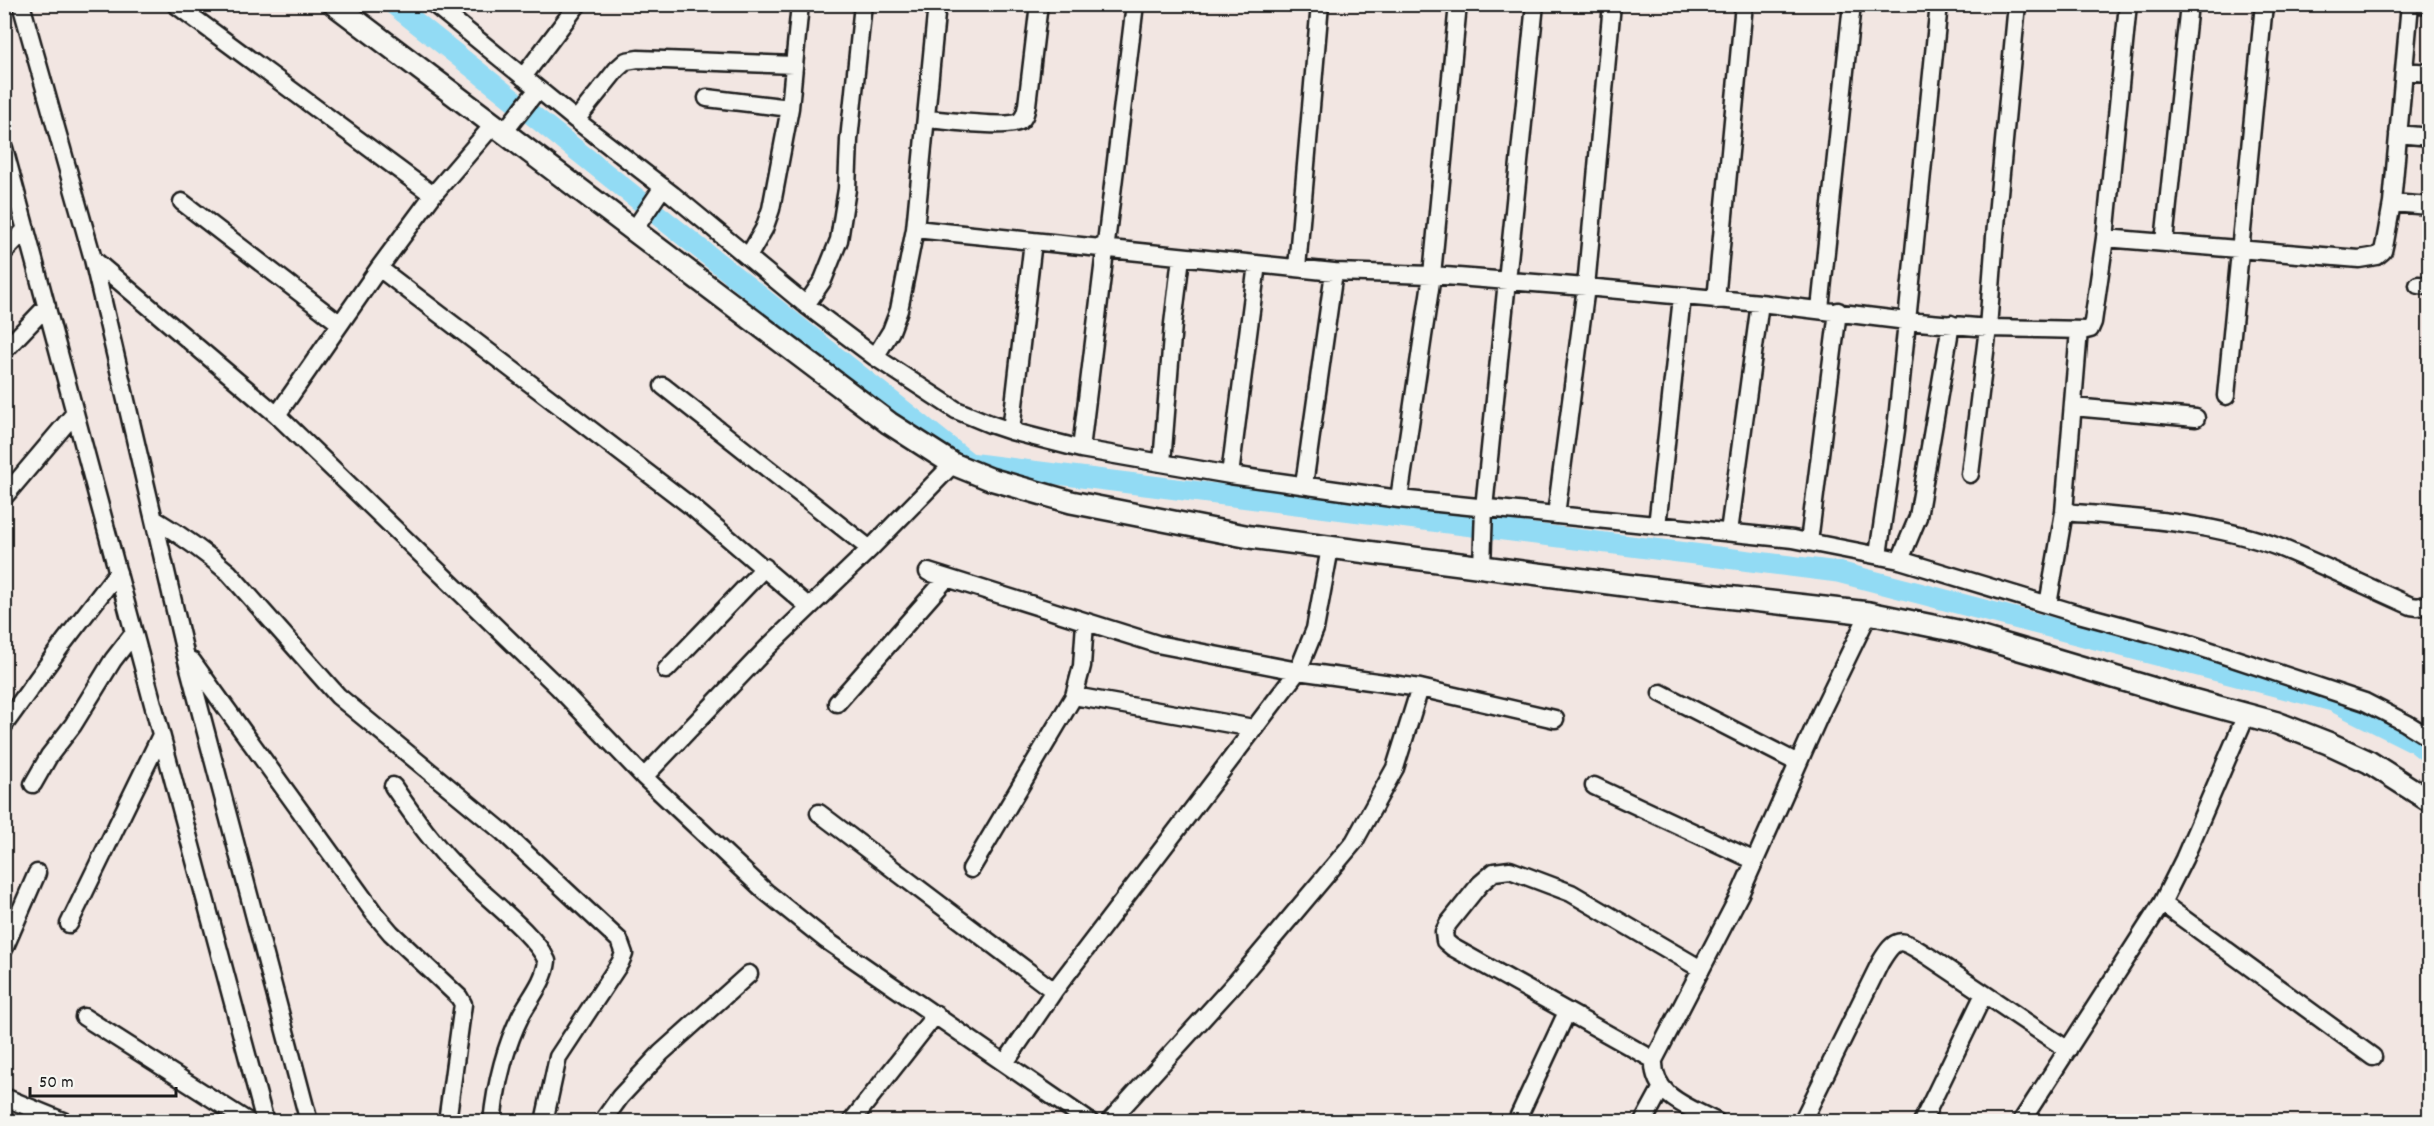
<svg xmlns="http://www.w3.org/2000/svg" width="2434" height="1126" font-family="Dekko,sans-serif">
<rect width="100%" height="100%" fill="#f2e6e2"/>
<filter id="ink" filterUnits="userSpaceOnUse"><feTurbulence type="fractalNoise" baseFrequency=".0167" numOctaves="2"/><feDisplacementMap in="SourceGraphic" scale="12" xChannelSelector="R" yChannelSelector="G"/><feConvolveMatrix kernelMatrix="1 2 1 2 8 2 1 2 1" color-interpolation-filters="sRGB"/></filter>
<g filter="url(#ink)">
<g fill="none" stroke-linecap="round" stroke-linejoin="round">
<path stroke="#92dbf4" stroke-width="21" d="M393,4l576,459 869,109 495,129 82,41 15,12"/>
<g stroke="#1c1c1c" stroke-width="21">
<path id="minor" d="M21,4l72,255 92,394 124,469
M175,4l258,191
M434,4l142,116 97,75 133,110 69,52 81,53 34,14 21,7 70,18 149,26 169,24 394,40 107,21 175,53 112,30 178,59 41,21 24,15
M2420,4l10,1
M2404,71l26,2
M523,77l55,-73
M707,98l83,10
M927,119c15,1 83,10 93,2 5,-4 6,-10 7,-16l12,-101
M576,120l41,-51 9,-8 12,-2 156,6
M504,132l34,-43
M2398,134l32,3
M4,148l261,974
M182,202l157,121
M2392,203l38,3
M915,229l419,43 98,3 154,12 174,16 147,18 81,7 98,2 4,-1 3,-7 12,-84 23,-234
M634,230l29,-43
M2105,238l254,21 18,-3 6,-5 2,-9 7,-39 18,-199
M2164,242l25,-238
M4,252l22,-23
M748,257l16,-28 7,-20 19,-101 10,-104
M93,259l184,156 281,272 86,90 122,115 60,48 264,182
M379,268l313,239 117,100
M1297,268l23,-264
M2418,285l12,1
M1716,300l28,-296
M806,305l17,-25 16,-40 8,-51 2,-49 14,-136
M1820,309l32,-305
M4,351l43,-45
M875,357l16,-26 8,-21 16,-81 22,-225
M663,386l207,163
M2226,396l38,-392
M2073,407l123,11
M277,415l102,-147 54,-73 61,-71
M1011,431l22,-190
M1081,449l54,-445
M1162,463l11,-139 8,-67
M1970,474l18,-146 7,-92 22,-232
M1230,475l27,-211
M1304,485l30,-213
M4,497l71,-84
M1399,499l33,-224 26,-271
M2064,512c72,6 148,10 217,36 44,18 87,39 130,58l7,1 12,-4
M1556,515l30,-228 26,-283
M154,519c27,16 51,33 75,54l109,123 165,136 116,108 5,14 -4,9 -62,94 -14,65
M1657,526l25,-229
M1729,532l31,-229
M1809,542l29,-231
M1878,555l18,-125 43,-426
M1900,560l18,-43 33,-193
M1482,567l2,-59 51,-504
M928,572l229,72 141,27 122,17 135,31
M2048,605l16,-93 15,-182
M192,661l182,252 17,20 68,64 4,7 -16,118
M666,670l99,-103
M1661,693l137,70
M1074,696l179,32
M837,703l110,-125
M4,725l60,-83 54,-70
M644,777l124,-130 102,-98 83,-85
M33,784l16,-28 24,-31 40,-65 21,-27
M393,786c21,31 43,62 70,88 22,23 72,60 84,87 -2,20 -17,37 -26,54 -17,34 -25,69 -29,107
M1594,786l161,75
M819,813l235,178
M971,869l103,-173 8,-30 3,-43
M2162,903l211,154
M69,924l92,-189
M4,949l33,-76
M84,1017l165,105
M1654,1060l-202,-113 -7,-6 -1,-9 4,-8 32,-40 14,-12 16,-2 61,23 130,76
M1005,1063l49,-72 244,-320 17,-42 15,-81
M4,1097l61,25
M602,1122l18,-25 41,-44 88,-79
M851,1122l85,-108
M1109,1122l128,-141 117,-139 41,-74 25,-80
M1516,1122l51,-110
M1643,1122l18,-33
M1717,1122c-27,-15 -65,-25 -63,-62l86,-166 81,-182 48,-99
M1802,1122l78,-159c18,-30 21,-23 48,-7l140,94
M1922,1122l62,-128
M2021,1122l141,-219 22,-44 62,-144"/>
</g>
<g stroke="#1c1c1c" stroke-width="26">
<path id="tertiary" d="M334,4l555,419 64,41 37,15 81,23 179,35 413,53 206,23 93,19 216,64 99,27 51,20 41,19 61,39"/>
</g>
<use href="#minor" stroke="#f6f6f2" stroke-width="16"/>
<use href="#tertiary" stroke="#f6f6f2" stroke-width="21"/>
</g>
</g>
<rect width="2434" height="1126" fill="none" stroke="#f6f6f2" stroke-width="24"/>
<rect x="12" y="12" width="2410" height="1102" fill="none" stroke="#1c1c1c" stroke-width="2" filter="url(#ink)"/>
<path d="M30 1087v9h146v-9" fill="none" stroke="#1c1c1c" stroke-width="3"/>
<text x="39" y="1087" font-size="18" fill="#1c1c1c" stroke="#f6f6f2" stroke-width="4.5" paint-order="stroke">50 m</text>
</svg>
